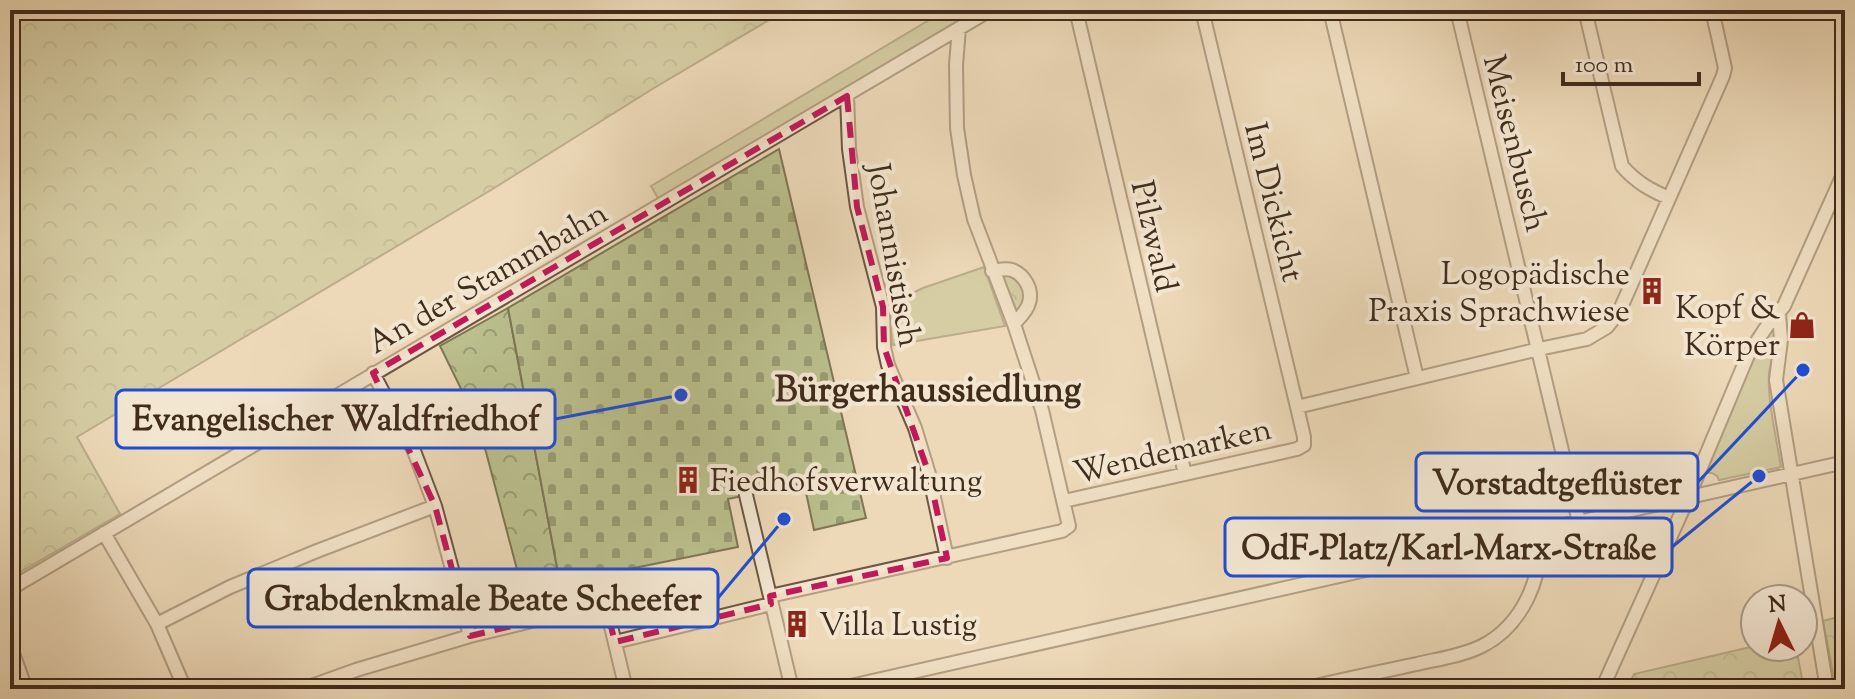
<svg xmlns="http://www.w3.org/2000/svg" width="1855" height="699" font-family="'Sorts Mill Goudy',serif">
<defs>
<pattern id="forest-crowns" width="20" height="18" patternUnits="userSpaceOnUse" patternTransform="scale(2)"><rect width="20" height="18" fill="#babf8d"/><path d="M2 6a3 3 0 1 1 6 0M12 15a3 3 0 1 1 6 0" fill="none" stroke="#999b72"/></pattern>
<pattern id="cemetery-stones" width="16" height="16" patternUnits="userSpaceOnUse" patternTransform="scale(2)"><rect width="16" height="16" fill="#babf8d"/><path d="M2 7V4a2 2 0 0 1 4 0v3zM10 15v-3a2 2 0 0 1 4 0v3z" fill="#999b72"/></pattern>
</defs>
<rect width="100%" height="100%" fill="#edd9b8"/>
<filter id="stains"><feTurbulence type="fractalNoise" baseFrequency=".0025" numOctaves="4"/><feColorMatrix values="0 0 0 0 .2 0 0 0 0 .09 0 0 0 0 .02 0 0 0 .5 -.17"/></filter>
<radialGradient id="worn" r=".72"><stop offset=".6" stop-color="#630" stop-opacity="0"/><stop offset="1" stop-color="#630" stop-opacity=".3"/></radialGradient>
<path fill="#babf8d" stroke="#7e7654" stroke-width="2" d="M946,10h44l-328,195 -11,-19z
M984,267l21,59 -112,19 -6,-40 36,-17z
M1777,325c2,22 -6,30 -8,49 -2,25 8,67 12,93l-62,13 -2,-4 -5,-3h-6l48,-115 11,-18z"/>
<path fill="url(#forest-crowns)" stroke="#7e7654" stroke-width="2" d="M10,10h776l-132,78 -163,102 -414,247 43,77 -110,64z
M1009,271l14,14 3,18 -10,12 -17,-43z
M508,308l52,275 -31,32 -43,-163 -19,-51 -27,-55z
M1845,615v74h-9l-13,-68z
M1755,646l41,1 8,42h-177l7,-15z"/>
<path fill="url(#cemetery-stones)" stroke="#7e7654" stroke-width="2" d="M779,149l87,369 -52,12 -10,-47 -76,16 10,48 -178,36 -52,-275z"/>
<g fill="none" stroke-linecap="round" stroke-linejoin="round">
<g stroke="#6c5743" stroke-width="16">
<path id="minor" d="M1076,10l109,464
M1330,10l87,368
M1457,10l122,512
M1585,10l37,156c14,16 28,24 47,32
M1713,14l18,-4
M847,96l2,53 8,58 26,100 1,40 4,18 27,63 14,46 18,84
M992,271c7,-1 14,-3 20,-1 13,5 21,20 17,33 -2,8 -10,15 -15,21
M1779,313l2,27 -5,40 51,309
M373,373l41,78 21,55 35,130
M1297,407l242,-58 48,-10 20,-12 12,-15 104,-236 2,-8 -13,-58
M746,495l46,194
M1064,501l233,-52 7,-4v-8l-7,-30 -95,-397
M104,533l53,91 28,65
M10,589l980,-579
M770,596l292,-65 7,-5 -27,-116 -28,-86 -40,-105 -10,-44 -7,-47 -1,-63 3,-37
M157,624l73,-37 87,-36 118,-45
M615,642l156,-38
M10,645l16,44
M303,689l53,-19 114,-34 127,-31 8,4 3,5 18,75
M837,689l1008,-227
M1303,689c37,-9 76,-17 114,-25 21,-5 45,-8 65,-18 39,-20 65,-71 54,-114
M1602,689l86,-191 60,-143 19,-29 17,-20 61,-136"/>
</g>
<use href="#minor" stroke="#f3e6d1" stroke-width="12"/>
</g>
<path d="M0 0H1855V699H0ZM847,96l10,111 26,100 1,40 45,127 18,84 -177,38 1,8 -156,38 -10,-38 -135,32 -35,-130 -62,-133z" fill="#edd9b8" fill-opacity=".55" fill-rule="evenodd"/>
<path fill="none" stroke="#c2185b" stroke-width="6" stroke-dasharray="16 10" stroke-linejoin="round" d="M847,96l10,111 26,100 1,40 45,127 18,84 -177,38 1,8 -156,38 -10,-38 -135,32 -35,-130 -62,-133z"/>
<defs>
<g id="building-bare" transform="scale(2.16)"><path d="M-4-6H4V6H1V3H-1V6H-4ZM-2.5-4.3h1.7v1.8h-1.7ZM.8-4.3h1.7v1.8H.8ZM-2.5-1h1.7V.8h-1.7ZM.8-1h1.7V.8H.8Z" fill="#8f2418" stroke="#f3e6d1" stroke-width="2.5" paint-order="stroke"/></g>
<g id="shop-bare" transform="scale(2.16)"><path d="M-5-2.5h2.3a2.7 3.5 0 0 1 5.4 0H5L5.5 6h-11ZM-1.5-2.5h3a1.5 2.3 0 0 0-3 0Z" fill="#8f2418" stroke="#f3e6d1" stroke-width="2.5" paint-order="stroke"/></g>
</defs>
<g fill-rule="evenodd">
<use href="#building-bare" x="1652" y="291"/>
<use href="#shop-bare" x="1802" y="325"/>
<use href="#building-bare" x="688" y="480"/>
<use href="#building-bare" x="797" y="624"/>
</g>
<g text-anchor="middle" stroke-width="8" stroke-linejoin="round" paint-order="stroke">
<g font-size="32" fill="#412c1c" stroke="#f3e6d1">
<text transform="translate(1516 143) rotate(76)" y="11">Meisenbusch</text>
<text transform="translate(1275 202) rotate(76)" y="11">Im Dickicht</text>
<text transform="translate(1155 236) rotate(77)" y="11">Pilzwald</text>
<text transform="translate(895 255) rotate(80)" y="11">Johannistisch</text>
<text transform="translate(487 277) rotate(-30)" y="11">An der Stammbahn</text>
<text transform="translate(1172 450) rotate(-13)" y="11">Wendemarken</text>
</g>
<g font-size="32" fill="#412c1c" stroke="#f3e6d1" text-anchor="end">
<text x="1630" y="284">Logopädische<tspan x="1630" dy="37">Praxis Sprachwiese</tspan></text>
<text x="1780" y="318">Kopf &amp;<tspan x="1780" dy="37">Körper</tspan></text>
<text x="710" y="491" text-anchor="start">Fiedhofsverwaltung</text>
<text x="819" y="635" text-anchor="start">Villa Lustig</text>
</g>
<g font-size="36" font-weight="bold" fill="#412c1c" stroke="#f3e6d1">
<text x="928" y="401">Bürgerhaussiedlung</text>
</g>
</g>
<path fill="none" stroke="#1d4ed8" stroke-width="3" d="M681 395L555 419M1803 370L1698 482M1759 476L1672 547M784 519L718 598"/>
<g fill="#1d4ed8" stroke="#f3e6d1" stroke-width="3">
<circle cx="681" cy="395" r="8"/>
<circle cx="1803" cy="370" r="8"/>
<circle cx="1759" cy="476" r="8"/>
<circle cx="784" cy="519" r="8"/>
</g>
<g fill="#f3e6d1" stroke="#1d4ed8" stroke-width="3">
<rect x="116" y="390" width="439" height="58" rx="8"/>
<rect x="1416" y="453" width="282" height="58" rx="8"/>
<rect x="1225" y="518" width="447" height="58" rx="8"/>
<rect x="248" y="569" width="470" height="58" rx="8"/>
</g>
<g font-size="34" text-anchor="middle" font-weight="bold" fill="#412c1c">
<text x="336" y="430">Evangelischer Waldfriedhof</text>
<text x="1557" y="494">Vorstadtgeflüster</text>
<text x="1449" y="559">OdF-Platz/Karl-Marx-Straße</text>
<text x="483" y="610">Grabdenkmale Beate Scheefer</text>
</g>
<rect width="1855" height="699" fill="none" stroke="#edd9b8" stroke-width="40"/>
<rect x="12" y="12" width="1831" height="675" fill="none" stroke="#412c1c" stroke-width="4"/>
<rect x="20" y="20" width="1815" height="659" fill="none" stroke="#412c1c" stroke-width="2"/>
<g transform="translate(1779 623) rotate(355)"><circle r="38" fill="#f3e6d1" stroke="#ac9c89" stroke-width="2"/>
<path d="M0-6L14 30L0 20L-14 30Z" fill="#8f2418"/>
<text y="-12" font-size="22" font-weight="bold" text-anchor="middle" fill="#412c1c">N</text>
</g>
<path d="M1563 72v12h136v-12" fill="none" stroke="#412c1c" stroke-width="4"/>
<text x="1575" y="72" font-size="24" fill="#412c1c" stroke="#f3e6d1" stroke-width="6" paint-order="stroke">100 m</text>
<rect width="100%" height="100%" filter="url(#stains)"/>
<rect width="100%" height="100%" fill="url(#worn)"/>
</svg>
